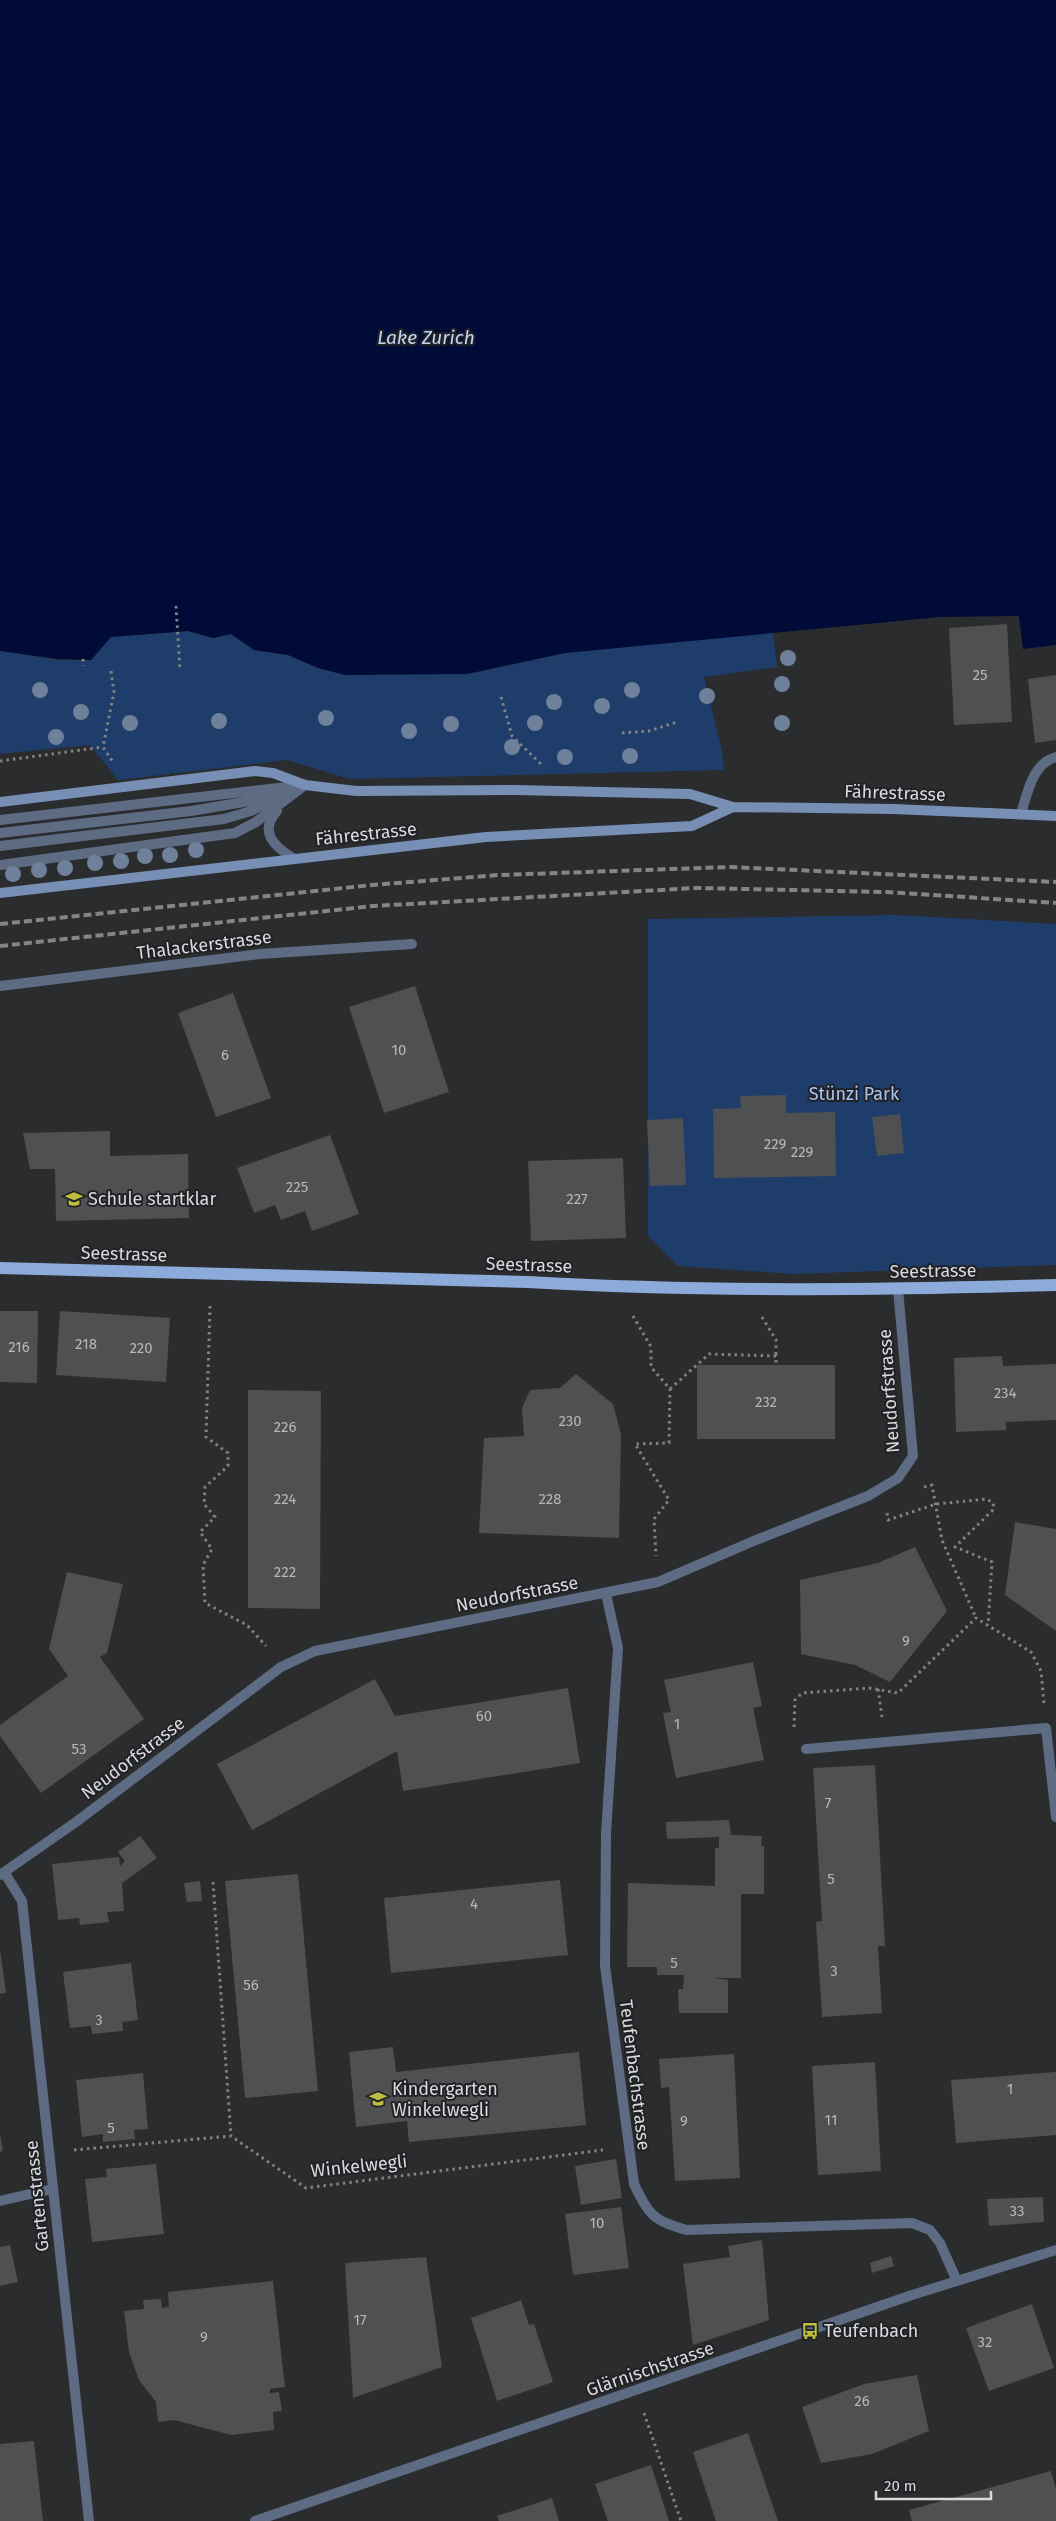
<svg xmlns="http://www.w3.org/2000/svg" width="1056" height="2521" font-family="'Fira Sans',sans-serif">
<rect width="100%" height="100%" fill="#2b2c2e"/>
<path fill="#1f3d6b" d="M188,631l25,7 18,-4 23,16 34,5 30,13 149,6 98,-21 208,-21 4,35 -73,10 18,74 2,19 -374,9 -63,-19 -169,20 -28,-35 -90,9v-104l58,10h33l20,-23z
M896,915l160,9v341l-263,9 -115,-8 -30,-30v-317z"/>
<path fill="#000b37" d="M0,0h1056v645l-33,4 -4,-33 -79,1 -375,36 -98,21 -122,1 -27,-7 -30,-13 -34,-5 -23,-16 -18,4 -25,-7 -77,6 -20,23 -33,-1 -58,-8z"/>
<path fill="#4e5052" d="M1007,624l5,98 -58,3 -5,-97z
M1056,675v65l-21,3 -7,-64z
M415,986l34,106 -65,21 -35,-106z
M233,993l38,105 -55,19 -38,-104z
M786,1095v18l49,-1 1,64 -122,2 -1,-69 28,-1 -1,-12z
M900,1114l4,39 -27,3 -5,-39z
M683,1118l3,67 -36,1 -3,-66z
M110,1131v25l78,-2 1,64 -133,3 -1,-52h-25l-7,-36z
M330,1135l29,79 -47,17 -7,-20 -24,9 -6,-15 -21,8 -17,-45z
M623,1158l3,80 -95,3 -3,-80z
M0,1311h38l-1,72 -37,-1z
M60,1311l110,7 -4,64 -110,-7z
M1002,1356l1,10 53,-2v56l-50,2v8l-50,2 -2,-74z
M697,1365h138v74h-138z
M576,1374l37,30 8,30 -2,104 -140,-5 5,-95 40,-2 -2,-28 8,-18 30,-2z
M248,1390l73,1 -1,218 -72,-1z
M1015,1522l41,7v102l-51,-36z
M915,1547l32,64 -57,71 -35,-17 -54,-11 -1,-74 78,-17z
M67,1572l56,12 -16,69 -7,4 44,62 -103,74 -41,-57v-11l68,-49 -19,-27z
M753,1662l9,44 -9,2 11,52 -88,18 -13,-65 8,-1 -7,-32z
M375,1679l20,37 173,-28 12,75 -177,28 -6,-40 -145,79 -35,-66z
M875,1765l10,181h-7l4,67 -60,4 -6,-95 6,-1 -9,-153z
M729,1820l2,15 31,1 -1,10h3v48h-23v84h-27l14,2v33h-49l-1,-24h5l1,-14h-27v-8h-30l1,-84 87,3v-38h4v-11l-52,2 -1,-17z
M140,1836l17,22 -35,25 2,28 -17,1 2,10 -29,3 -1,-7 -21,2 -6,-56 67,-7 1,9 5,-5 -7,-9z
M298,1874l20,217 -73,7 -20,-217z
M560,1880l8,75 -177,18 -7,-75z
M200,1881l2,20 -15,1 -3,-19z
M0,1950l6,43 -6,1z
M131,1963l7,57 -16,2 1,9 -31,3 -1,-8 -21,2 -7,-56z
M393,2047l3,25 183,-20 7,73 -177,17 -2,-21 -51,6 -7,-75z
M734,2054l6,124 -65,3 -6,-94 -8,1 -2,-29z
M875,2062l6,109 -63,4 -6,-109z
M1056,2072v63l-100,8 -5,-63z
M143,2073l5,56 -14,1 1,9 -32,3v-8l-21,3 -6,-57z
M0,2134l3,17 -3,1z
M616,2159l6,39 -41,7 -6,-39z
M156,2164l8,70 -72,8 -7,-63 22,-2 -1,-8z
M1043,2197l1,25 -55,4 -2,-27z
M621,2207l8,61 -56,7 -8,-61z
M762,2240l7,80 -76,25 -10,-81 47,-7 -2,-11z
M10,2245l8,37 -18,4v-39z
M891,2256l3,10 -22,7 -2,-10z
M426,2257l16,110 -89,31 -8,-135z
M273,2281l12,106 -15,2v4l9,-1 3,19 -9,1 1,18 -43,5 -57,-15 -16,2 -2,-20 -17,-22 -10,-28 -5,-41 20,-2 -1,-9 18,-1 1,9 7,-1 -1,-15z
M521,2300l8,25 5,-1 19,58 -56,19 -26,-83z
M1032,2304l22,64 -65,23 -23,-63z
M917,2375l12,56 -57,23 -51,9 -19,-56 62,-23z
M748,2433l30,88h-62l-23,-69z
M34,2441l9,80h-43v-77z
M651,2465l18,56h-61l-13,-37z
M1051,2471l5,18v32h-144l-3,-11z
M552,2498l7,23h-60l-2,-5z"/>
<g fill="none" stroke-linecap="round" stroke-linejoin="round">
<path stroke="#818284" stroke-width="3" stroke-dasharray="2.5 4" stroke-linecap="butt" d="M176,606l4,64
M83,659v7
M111,671l3,21 -11,55 10,15
M501,697l11,39 30,29
M622,733l27,-2 28,-9
M0,761l103,-14
M210,1306l-4,131 22,16v13l-23,21 -1,17 11,13 -15,15 12,17 -9,16 2,38 42,22 19,21
M633,1316l18,31v20l19,22 -1,54 -34,1 34,56 -15,19 2,37
M762,1317l14,23v16
M670,1389l39,-35 67,2v9
M924,1487l8,-2 10,55 34,78
M887,1513l1,7 48,-16 51,-5 6,4 1,6 -39,38 37,15 -4,63
M878,1689l4,28
M794,1727l1,-27 7,-7 67,-5 29,5 78,-75 55,34 10,19 3,33
M213,1882l18,254
M74,2150l157,-14 75,52 297,-38
M644,2413l37,108"/>
<path stroke="#5d6c83" stroke-width="10" d="M277,811c-19,21 -2,36 16,47
M0,820l304,-35
M0,833l191,-22 65,-11 19,-6
M0,846l224,-27 27,-8 33,-16
M0,865l235,-32 21,-11 49,-37
M806,1749l240,-21 10,89
M0,2201l52,-12"/>
<path stroke="#5d6c83" stroke-width="10" d="M1021,814c6,-19 11,-51 35,-57
M0,986l260,-32 152,-10
M606,1594l12,54 -12,185 -1,133 29,218c15,31 19,37 53,46l225,-7 18,7 10,13 17,38
M4,1872l18,29 67,620
M0,1875l76,-53 205,-155 34,-16 343,-69 98,-42 112,-44 30,-18 15,-22 -15,-167
M255,2521l657,-226 144,-45"/>
<path stroke="#778fb4" stroke-width="10" d="M0,802l255,-31 18,2 32,12 51,6 159,-1 175,4 43,13 160,2 163,7
M0,893l486,-56 206,-11 41,-19"/>
<path stroke="#8cabda" stroke-width="12" d="M0,1268l528,14c176,10 352,8 528,3"/>
<path stroke="#848586" stroke-width="4" stroke-dasharray="8 4" stroke-linecap="butt" d="M0,924l372,-39 127,-10 231,-8 326,15
M0,946l373,-40 323,-18 191,4 169,11"/>
</g>
<g fill="#6f809a">
<circle cx="788" cy="658" r="8"/>
<circle cx="782" cy="684" r="8"/>
<circle cx="40" cy="690" r="8"/>
<circle cx="632" cy="690" r="8"/>
<circle cx="707" cy="696" r="8"/>
<circle cx="554" cy="702" r="8"/>
<circle cx="602" cy="706" r="8"/>
<circle cx="81" cy="712" r="8"/>
<circle cx="326" cy="718" r="8"/>
<circle cx="219" cy="721" r="8"/>
<circle cx="130" cy="723" r="8"/>
<circle cx="535" cy="723" r="8"/>
<circle cx="782" cy="723" r="8"/>
<circle cx="451" cy="724" r="8"/>
<circle cx="409" cy="731" r="8"/>
<circle cx="56" cy="737" r="8"/>
<circle cx="512" cy="747" r="8"/>
<circle cx="630" cy="756" r="8"/>
<circle cx="565" cy="757" r="8"/>
<circle cx="196" cy="850" r="8"/>
<circle cx="170" cy="855" r="8"/>
<circle cx="145" cy="856" r="8"/>
<circle cx="121" cy="861" r="8"/>
<circle cx="95" cy="863" r="8"/>
<circle cx="65" cy="868" r="8"/>
<circle cx="39" cy="870" r="8"/>
<circle cx="13" cy="874" r="8"/>
</g>
<defs>
<g id="school-bare" transform="scale(1.35)"><path d="M0-5L7-2L0 1L-7-2ZM-4 1L0 2.5L4 1V4Q0 6-4 4Z" fill="#bfbe41" stroke="#212225" stroke-width="2.5" paint-order="stroke"/></g>
<g id="bus-bare" transform="scale(1.35)"><path d="M-5-6H5V4H4V6H2V4H-2V6H-4V4H-5ZM-3.5-4V0h7V-4ZM-3.5 1.2v1.5H-2V1.2ZM2 1.2v1.5H3.5V1.2Z" fill="#bfbe41" stroke="#212225" stroke-width="2.5" paint-order="stroke"/></g>
</defs>
<g fill-rule="evenodd">
<use href="#school-bare" x="74" y="1199"/>
<use href="#school-bare" x="378" y="2099"/>
<use href="#bus-bare" x="810" y="2331"/>
</g>
<g text-anchor="middle" stroke-width="4" stroke-linejoin="round" paint-order="stroke">
<g font-size="15" fill="#b6b8b9">
<text x="980" y="680">25</text>
<text x="399" y="1055">10</text>
<text x="225" y="1060">6</text>
<text x="775" y="1149">229</text>
<text x="802" y="1157">229</text>
<text x="297" y="1192">225</text>
<text x="577" y="1204">227</text>
<text x="86" y="1349">218</text>
<text x="19" y="1352">216</text>
<text x="141" y="1353">220</text>
<text x="1005" y="1398">234</text>
<text x="766" y="1407">232</text>
<text x="570" y="1426">230</text>
<text x="285" y="1432">226</text>
<text x="285" y="1504">224</text>
<text x="550" y="1504">228</text>
<text x="285" y="1577">222</text>
<text x="906" y="1646">9</text>
<text x="484" y="1721">60</text>
<text x="677" y="1729">1</text>
<text x="79" y="1754">53</text>
<text x="828" y="1808">7</text>
<text x="831" y="1884">5</text>
<text x="474" y="1909">4</text>
<text x="674" y="1968">5</text>
<text x="834" y="1976">3</text>
<text x="251" y="1990">56</text>
<text x="99" y="2025">3</text>
<text x="1010" y="2094">1</text>
<text x="831" y="2125">11</text>
<text x="684" y="2126">9</text>
<text x="111" y="2133">5</text>
<text x="1017" y="2216">33</text>
<text x="597" y="2228">10</text>
<text x="360" y="2325">17</text>
<text x="204" y="2342">9</text>
<text x="985" y="2347">32</text>
<text x="862" y="2406">26</text>
</g>
<g font-size="18" fill="#d9dadb" stroke="#212225">
<text transform="translate(895 793) rotate(2)" y="6">Fährestrasse</text>
<text transform="translate(366 834) rotate(-6)" y="6">Fährestrasse</text>
<text transform="translate(204 945) rotate(-7)" y="6">Thalackerstrasse</text>
<text transform="translate(124 1254) rotate(2)" y="6">Seestrasse</text>
<text transform="translate(529 1265) rotate(2)" y="6">Seestrasse</text>
<text transform="translate(933 1271) rotate(-1)" y="6">Seestrasse</text>
<text transform="translate(889 1391) rotate(-94)" y="6">Neudorfstrasse</text>
<text transform="translate(517 1594) rotate(-11)" y="6">Neudorfstrasse</text>
<text transform="translate(133 1758) rotate(-37)" y="6">Neudorfstrasse</text>
<text transform="translate(635 2075) rotate(83)" y="6">Teufenbachstrasse</text>
<text transform="translate(359 2166) rotate(-6)" y="6">Winkelwegli</text>
<text transform="translate(37 2196) rotate(-96)" y="6">Gartenstrasse</text>
<text transform="translate(650 2369) rotate(-19)" y="6">Glärnischstrasse</text>
</g>
<g font-size="18" fill="#a7c5f3" stroke="#212225">
<text x="854" y="1100">Stünzi Park</text>
</g>
<g font-size="18" fill="#d9dadb" stroke="#212225" text-anchor="start">
<text x="88" y="1205">Schule startklar</text>
<text x="392" y="2095">Kindergarten<tspan x="392" dy="21">Winkelwegli</tspan></text>
<text x="824" y="2337">Teufenbach</text>
</g>
<g font-size="19" font-style="italic" fill="#c1d5f4" stroke="#212225">
<text x="426" y="344">Lake Zurich</text>
</g>
</g>
<path d="M876 2491v8h115v-8" fill="none" stroke="#d9dadb" stroke-width="2.5"/>
<text x="884" y="2491" font-size="15" fill="#d9dadb" stroke="#212225" stroke-width="4" paint-order="stroke">20 m</text>
</svg>
